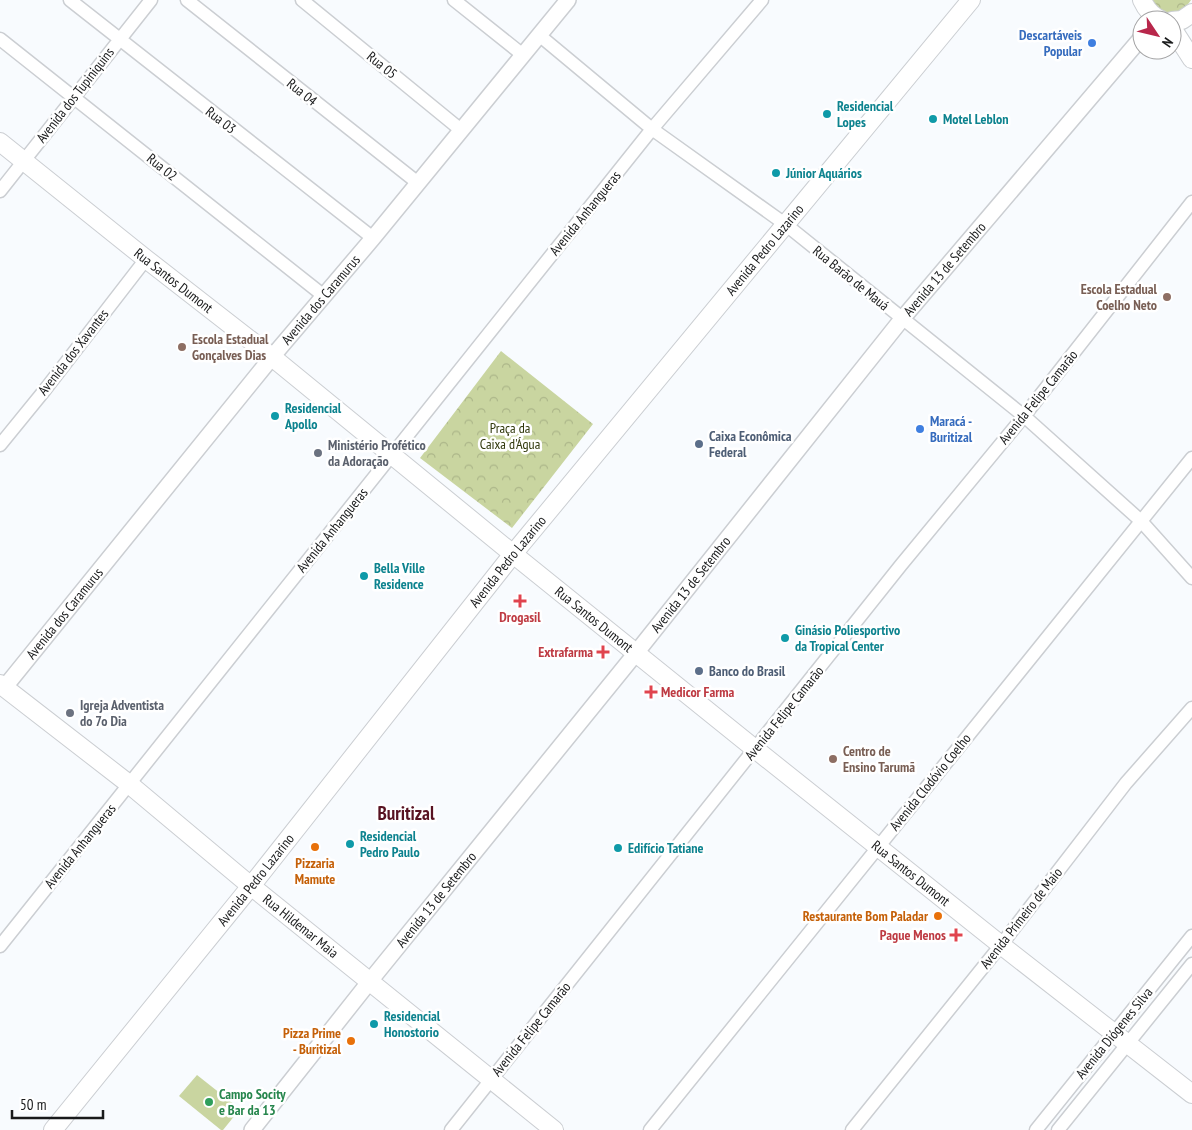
<svg xmlns="http://www.w3.org/2000/svg" width="1192" height="1130" font-family="'PT Sans Narrow',sans-serif">
<defs>
<pattern id="park-crowns" width="20" height="18" patternUnits="userSpaceOnUse" patternTransform="scale(1.25)"><rect width="20" height="18" fill="#c9d5a0"/><path d="M2 6a3 3 0 1 1 6 0M12 15a3 3 0 1 1 6 0" fill="none" stroke="#acb689"/></pattern>
</defs>
<rect width="100%" height="100%" fill="#f8fbfe"/>
<path fill="#c9d5a0" d="M197,1075l43,34 -17,21h-2l-42,-34z"/>
<path fill="url(#park-crowns)" d="M1150,0h41c-6,10 -18,17 -29,12 -5,-3 -8,-8 -12,-12z
M501,351l92,73 -81,104 -92,-70z"/>
<g fill="none" stroke-linecap="round" stroke-linejoin="round">
<g stroke="#cbced2" stroke-width="15">
<path id="minor" d="M70,0l303,238
M187,0l231,183
M302,0l159,130
M454,0l69,55
M539,35l113,94 133,95 239,192 117,105 51,57
M0,39l324,257
M0,191l151,-191
M0,445l44,-54 102,-132
M0,946l652,-817 110,-129
M451,1130l450,-565 123,-149 168,-214
M650,1130l542,-672
M852,1130l149,-185 125,-162 66,-75
M1036,1130l156,-194
M1058,1130l134,-166"/>
</g>
<g stroke="#cbced2" stroke-width="18">
<g id="tertiary">
<path id="s1" d="M4,688l268,-331 101,-119 195,-238"/>
<path id="s2" d="M252,1130l118,-149 266,-328 266,-334 240,-282"/>
</g>
</g>
<g stroke="#cbced2" stroke-width="20">
<g id="secondary">
<path d="M1142,0c4,9 10,16 19,20"/>
<path d="M1172,21l10,-1 10,-7"/>
<path d="M1172,28l20,31"/>
<path id="s3" d="M0,142l146,117 126,98 241,197 242,195 246,196 191,149"/>
<path id="s4" d="M0,684l129,100 122,102 303,244"/>
<path id="s5" d="M53,1130l198,-244 262,-332 458,-554"/>
</g>
</g>
<use href="#minor" stroke="#fff" stroke-width="12"/>
<use href="#tertiary" stroke="#fff" stroke-width="15"/>
<use href="#secondary" stroke="#fff" stroke-width="18"/>
</g>
<g fill="#3f7fe0" stroke="#fff" stroke-width="2">
<circle cx="1092" cy="43" r="5"/>
<circle cx="920" cy="429" r="5"/>
</g>
<g fill="#0f9aa8" stroke="#fff" stroke-width="2">
<circle cx="827" cy="114" r="5"/>
<circle cx="933" cy="119" r="5"/>
<circle cx="776" cy="173" r="5"/>
<circle cx="275" cy="416" r="5"/>
<circle cx="364" cy="576" r="5"/>
<circle cx="785" cy="638" r="5"/>
<circle cx="350" cy="844" r="5"/>
<circle cx="618" cy="848" r="5"/>
<circle cx="374" cy="1024" r="5"/>
</g>
<g fill="#8d6e63" stroke="#fff" stroke-width="2">
<circle cx="1167" cy="297" r="5"/>
<circle cx="182" cy="347" r="5"/>
<circle cx="833" cy="759" r="5"/>
</g>
<g fill="#5c6f8a" stroke="#fff" stroke-width="2">
<circle cx="699" cy="444" r="5"/>
<circle cx="699" cy="671" r="5"/>
</g>
<g fill="#6b7280" stroke="#fff" stroke-width="2">
<circle cx="318" cy="453" r="5"/>
<circle cx="70" cy="713" r="5"/>
</g>
<g fill="#e0444e" stroke="#fff" stroke-width="2">
<path d="M517.5 593.5h5v5h5v5h-5v5h-5v-5h-5v-5h5z"/>
<path d="M600.5 644.5h5v5h5v5h-5v5h-5v-5h-5v-5h5z"/>
<path d="M648.5 684.5h5v5h5v5h-5v5h-5v-5h-5v-5h5z"/>
<path d="M953.5 927.5h5v5h5v5h-5v5h-5v-5h-5v-5h5z"/>
</g>
<g fill="#e8710a" stroke="#fff" stroke-width="2">
<circle cx="315" cy="847" r="5"/>
<circle cx="938" cy="916" r="5"/>
<circle cx="351" cy="1041" r="5"/>
</g>
<circle fill="#2e9e5b" stroke="#fff" stroke-width="2" cx="209" cy="1102" r="5"/>
<g text-anchor="middle" stroke-width="5" stroke-linejoin="round" paint-order="stroke">
<g font-size="14" font-weight="bold" fill="#366cbe" stroke="#fff" text-anchor="end">
<text x="1082" y="40">Descartáveis<tspan x="1082" dy="16">Popular</tspan></text>
<text x="930" y="426" text-anchor="start">Maracá -<tspan x="930" dy="16">Buritizal</tspan></text>
</g>
<g font-size="14" fill="#191a1b" stroke="#fff">
<text transform="translate(382 65) rotate(39)" y="5">Rua 05</text>
<text transform="translate(302 92) rotate(39)" y="5">Rua 04</text>
<text transform="translate(75 95) rotate(-52)" y="5">Avenida dos Tupiniquins</text>
<text transform="translate(221 120) rotate(38)" y="5">Rua 03</text>
<text transform="translate(162 167) rotate(39)" y="5">Rua 02</text>
<text transform="translate(585 213) rotate(-51)" y="5">Avenida Anhangueras</text>
<text dy="5" stroke="none"><textPath href="#s5" startOffset="1132">Avenida Pedro Lazarino</textPath></text>
<text dy="5" stroke="none"><textPath href="#s2" startOffset="1105">Avenida 13 de Setembro</textPath></text>
<text transform="translate(851 278) rotate(39)" y="5">Rua Barão de Mauá</text>
<text dy="5" stroke="none"><textPath href="#s3" startOffset="222">Rua Santos Dumont</textPath></text>
<text dy="5" stroke="none"><textPath href="#s1" startOffset="501">Avenida dos Caramurus</textPath></text>
<text transform="translate(73 352) rotate(-52)" y="5">Avenida dos Xavantes</text>
<text transform="translate(1038 397) rotate(-51)" y="5">Avenida Felipe Camarão</text>
<text transform="translate(332 530) rotate(-51)" y="5">Avenida Anhangueras</text>
<text dy="5" stroke="none"><textPath href="#s5" startOffset="728">Avenida Pedro Lazarino</textPath></text>
<text dy="5" stroke="none"><textPath href="#s2" startOffset="700">Avenida 13 de Setembro</textPath></text>
<text dy="5" stroke="none"><textPath href="#s1" startOffset="96">Avenida dos Caramurus</textPath></text>
<text dy="5" stroke="none"><textPath href="#s3" startOffset="762">Rua Santos Dumont</textPath></text>
<text transform="translate(784 713) rotate(-51)" y="5">Avenida Felipe Camarão</text>
<text transform="translate(930 782) rotate(-51)" y="5">Avenida Clodóvio Coelho</text>
<text transform="translate(80 846) rotate(-51)" y="5">Avenida Anhangueras</text>
<text dy="5" stroke="none"><textPath href="#s3" startOffset="1168">Rua Santos Dumont</textPath></text>
<text dy="5" stroke="none"><textPath href="#s5" startOffset="322">Avenida Pedro Lazarino</textPath></text>
<text dy="5" stroke="none"><textPath href="#s2" startOffset="295">Avenida 13 de Setembro</textPath></text>
<text transform="translate(1021 918) rotate(-52)" y="5">Avenida Primeiro de Maio</text>
<text dy="5" stroke="none"><textPath href="#s4" startOffset="386">Rua Hildemar Maia</textPath></text>
<text transform="translate(531 1029) rotate(-51)" y="5">Avenida Felipe Camarão</text>
<text transform="translate(1114 1033) rotate(-51)" y="5">Avenida Diógenes Silva</text>
</g>
<g font-size="14" font-weight="bold" fill="#0d838f" stroke="#fff" text-anchor="start">
<text x="837" y="111">Residencial<tspan x="837" dy="16">Lopes</tspan></text>
<text x="943" y="124">Motel Leblon</text>
<text x="786" y="178">Júnior Aquários</text>
<text x="285" y="413">Residencial<tspan x="285" dy="16">Apollo</tspan></text>
<text x="374" y="573">Bella Ville<tspan x="374" dy="16">Residence</tspan></text>
<text x="795" y="635">Ginásio Poliesportivo<tspan x="795" dy="16">da Tropical Center</tspan></text>
<text x="360" y="841">Residencial<tspan x="360" dy="16">Pedro Paulo</tspan></text>
<text x="628" y="853">Edifício Tatiane</text>
<text x="384" y="1021">Residencial<tspan x="384" dy="16">Honostorio</tspan></text>
</g>
<g font-size="14" font-weight="bold" fill="#785e54" stroke="#fff" text-anchor="start">
<text x="1157" y="294" text-anchor="end">Escola Estadual<tspan x="1157" dy="16">Coelho Neto</tspan></text>
<text x="192" y="344">Escola Estadual<tspan x="192" dy="16">Gonçalves Dias</tspan></text>
<text x="843" y="756">Centro de<tspan x="843" dy="16">Ensino Tarumã</tspan></text>
</g>
<g font-size="14" fill="#2f370a" stroke="#fff">
<text x="510" y="433">Praça da<tspan x="510" dy="16">Caixa d'Água</tspan></text>
</g>
<g font-size="14" font-weight="bold" fill="#4e5e75" stroke="#fff" text-anchor="start">
<text x="709" y="441">Caixa Econômica<tspan x="709" dy="16">Federal</tspan></text>
<text x="709" y="676">Banco do Brasil</text>
</g>
<g font-size="14" font-weight="bold" fill="#5b616d" stroke="#fff" text-anchor="start">
<text x="328" y="450">Ministério Profético<tspan x="328" dy="16">da Adoração</tspan></text>
<text x="80" y="710">Igreja Adventista<tspan x="80" dy="16">do 7o Dia</tspan></text>
</g>
<g font-size="14" font-weight="bold" fill="#be3a42" stroke="#fff" text-anchor="end">
<text x="520" y="622" text-anchor="middle">Drogasil</text>
<text x="593" y="657">Extrafarma</text>
<text x="661" y="697" text-anchor="start">Medicor Farma</text>
<text x="946" y="940">Pague Menos</text>
</g>
<g font-size="14" font-weight="bold" fill="#c56008" stroke="#fff" text-anchor="end">
<text x="315" y="868" text-anchor="middle">Pizzaria<tspan x="315" dy="16">Mamute</tspan></text>
<text x="928" y="921">Restaurante Bom Paladar</text>
<text x="341" y="1038">Pizza Prime<tspan x="341" dy="16">- Buritizal</tspan></text>
</g>
<g font-size="14" font-weight="bold" fill="#27864d" stroke="#fff" text-anchor="start">
<text x="219" y="1099">Campo Socity<tspan x="219" dy="16">e Bar da 13</tspan></text>
</g>
<g font-size="19" font-weight="bold" fill="#581322" stroke="#fff">
<text x="406" y="820">Buritizal</text>
</g>
</g>
<g transform="translate(1157 35) rotate(125)"><circle r="24" fill="#ffffff" stroke="#a3a3a4"/>
<path d="M0-4L9 19L0 12L-9 19Z" fill="#b8274b"/>
<text y="-8" font-size="14" font-weight="bold" text-anchor="middle" fill="#191a1b">N</text>
</g>
<path d="M12 1110v8h91v-8" fill="none" stroke="#191a1b" stroke-width="2.5"/>
<text x="20" y="1110" font-size="15" fill="#191a1b" stroke="#ffffff" stroke-width="4" paint-order="stroke">50 m</text>
</svg>
